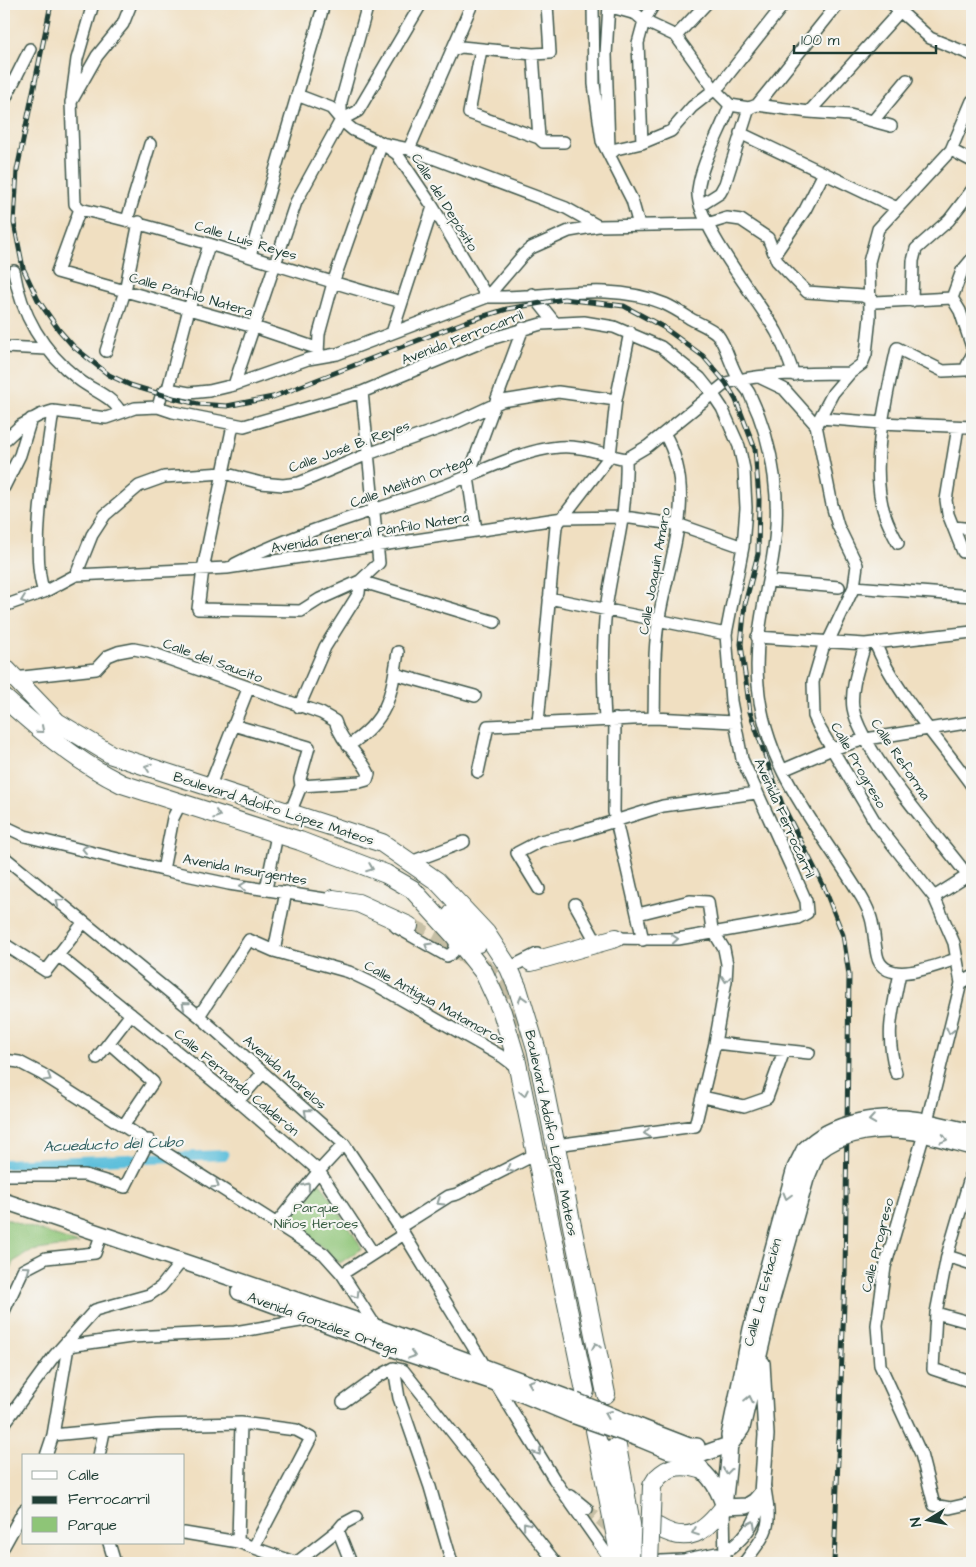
<svg xmlns="http://www.w3.org/2000/svg" width="976" height="1567" font-family="'Architects Daughter',sans-serif">
<rect width="100%" height="100%" fill="#f6f6f2"/>
<filter id="ink" filterUnits="userSpaceOnUse"><feTurbulence type="fractalNoise" baseFrequency=".02" numOctaves="2"/><feDisplacementMap in="SourceGraphic" scale="10" xChannelSelector="R" yChannelSelector="G"/><feConvolveMatrix kernelMatrix="1 2 1 2 8 2 1 2 1" color-interpolation-filters="sRGB"/></filter>
<filter id="wash" filterUnits="userSpaceOnUse"><feTurbulence type="fractalNoise" baseFrequency=".0096" numOctaves="4" result="noise"/><feDisplacementMap in="SourceGraphic" scale="20" xChannelSelector="R" yChannelSelector="G"/><feGaussianBlur stdDeviation="1.12" result="paint"/><feColorMatrix in="noise" values="0 0 0 0 0 0 0 0 0 0 0 0 0 0 0 0 0 1.4 0 .05"/><feComposite in="paint" operator="in"/></filter>
<g filter="url(#wash)">
<rect width="100%" height="100%" fill="#f0dfc1"/>
<path fill="#8ec577" stroke="#568156" d="M317,1181l5,4 40,63 -22,15 -35,-31 -21,-10z
M4,1218l75,26 -48,7 -18,11 -9,25z"/>
<g fill="none" stroke-linecap="round" stroke-linejoin="round">
<path stroke="#5dbfdb" stroke-width="10" d="M4,1164l220,-9"/>
</g>
</g>
<g filter="url(#ink)">
<g fill="none" stroke-linecap="round" stroke-linejoin="round">
<path stroke="#c6bfa5" stroke-width="11" stroke-dasharray="11 5.5" stroke-linecap="butt" d="M587,1509l29,25"/>
<path stroke="#c6bfa5" stroke-width="18" stroke-dasharray="18 9" stroke-linecap="butt" d="M409,926l68,35 26,25 20,50"/>
<g stroke="#3e5549" stroke-width="14">
<path id="street" d="M593,4l1,80 8,57 30,59 7,25
M892,4l38,34 42,17
M608,6l28,8 8,7 32,15 39,54 15,15
M676,36l30,-32
M453,50l8,-3 72,7 17,-1 -3,-49
M481,50l-12,63 70,25 4,4h21
M533,54l6,84
M297,95l34,13 10,12 12,10 27,12 17,12 36,53 54,90
M72,97l5,-38 16,-55
M4,101l26,-52
M730,105c-10,29 -28,54 -32,85 -4,32 62,112 79,143 7,13 12,28 17,42
M730,105l19,3 8,-3 81,-101
M757,105l52,7 41,3 41,11
M809,112l91,-101
M341,120l17,-9 63,-107
M873,121l34,-41
M740,133l157,75
M642,143l-4,-100 6,-22 10,-17
M386,144l23,5 157,59 32,18
M409,149l63,-145
M609,149l-3,-94 3,-51
M951,150l21,11
M609,155l7,-6 26,-6 29,-12 21,-24 28,-22 64,-81
M701,205l19,-12 5,-9 24,-76
M80,209l-23,63 197,55 62,21
M80,209c109,25 214,64 322,93
M80,209l-5,-5 -4,-102 26,-46 26,-32 8,-20
M127,220l23,-76
M775,254l30,-44 19,-37
M250,256l74,-252
M972,259l-10,12 -10,27 8,13 12,36
M14,271c7,43 29,81 64,108 15,12 32,16 42,32
M532,294l23,29
M487,297l36,-42 8,-7 38,-17 29,-5 109,-2 20,-6 14,2 27,18 9,23 30,31 56,4 12,6 77,-4
M912,301l1,-40 3,-12 33,-29 23,-30
M392,333l41,-126
M4,347l43,2
M106,351l19,-60 14,-69
M318,354l1,-20 14,-51 49,-140
M761,378l23,11 32,36 16,80 6,21 19,39 -3,22 -25,53 -6,8 -10,34 1,34 5,11 58,98 57,72 20,46 7,40 -34,138
M234,385l62,-183 45,-82v-18l27,-98
M168,389l21,4 20,-2 25,-6 74,-26 29,-5 150,-57c59,2 120,-17 178,7 9,4 18,10 26,15 7,4 20,9 26,15 10,12 13,32 22,45 3,6 9,10 11,16 25,52 32,110 22,166 -8,42 -18,81 -14,124 7,86 62,143 104,213 14,24 10,33 15,57 6,33 60,10 79,4
M158,407l4,-14 6,-4 21,-80 20,-64
M821,418l60,5 91,4
M233,425l-30,144 -5,40 103,2 19,-12 40,-18 135,41
M816,425l17,-32 17,-20 12,-9 4,-10 4,-37 -1,-55 9,-33 73,-79 21,-49
M958,427l-12,73 2,14 15,38
M4,441l16,-15 20,-11 13,-4 53,7 29,-10 23,-1 15,5 71,14 118,-34 125,-52 54,-16 43,-2 30,5 47,20 39,31 12,15 10,15 17,38 5,23 2,39 -3,39 -17,87 5,67 11,58 50,110 14,32 1,12 -9,5 -120,21 -68,-1
M4,487l16,-32 11,-36
M954,527l18,2
M476,530l-8,-53 55,-149
M898,543c-5,-9 -10,-19 -13,-28 -17,-47 2,-120 12,-167l46,23 22,-1 7,-15
M235,564c65,-34 138,-52 206,-77 36,-13 80,-37 118,-40 24,-2 45,8 67,12l22,-13 78,-63c39,-11 84,-9 124,-10
M76,575l16,-40 13,-20 34,-29 25,-9 59,-4 38,10 22,2 16,-2 69,-29 87,-31 47,-22 56,-9 58,8
M768,581l71,6
M854,587l118,9
M44,592c-15,-40 3,-136 9,-181
M549,598l177,36
M4,606l40,-14 32,-17 151,-7 336,-50 61,-1 56,8 63,22
M757,637l108,7 107,-12
M875,643c21,51 65,98 97,143
M865,644c-5,19 -15,44 -12,64 8,44 86,129 115,168
M395,674l80,22
M14,678l82,-9 12,-13 10,-4 16,-3 15,3 172,61 14,8c6,22 25,33 34,53l-2,6 -7,2 -59,4 -11,27
M299,707l26,-60 34,-54 1,-12 19,-18 -17,-171
M654,718c1,-33 -1,-68 5,-100 10,-61 40,-126 5,-185
M615,719l-1,93 29,128
M605,720c-2,-37 -3,-74 1,-111 7,-53 22,-94 20,-150
M538,723l18,-197 54,-70 6,-56 14,-68
M233,725l76,22 -9,32 1,7
M348,746c40,-26 43,-49 50,-94
M783,770l49,-21 34,-10 106,-17
M478,772l10,-46 166,-8 80,4
M209,788l39,-99
M4,826l21,10 138,34 66,14 109,17
M4,857l195,159 145,128 60,90 150,245 59,84
M411,862l53,-20
M163,870l10,-52 7,-14
M266,889l11,-54
M539,889l-22,-36 23,-12 33,-7 90,-28 93,-13
M934,897l38,-24
M575,904l19,34
M396,927l51,29c10,-4 9,-12 7,-21
M4,944l42,27 37,-48
M274,951l12,-59
M59,956l179,145 81,70 54,82
M509,968l28,-14
M961,983l11,-6
M199,1016l50,-76 25,11 75,21 27,13 127,72 16,12
M109,1043l44,39 -29,43
M715,1043l94,10
M97,1058l34,-44
M4,1060l15,2 23,12 282,180 18,20 34,53
M896,1073c-11,-40 -4,-60 4,-100
M703,1097l41,9 23,-8 17,-47
M238,1101l25,-28
M924,1134l-39,133 -8,58 3,40 41,89 13,51 16,3 22,-5
M556,1145l139,-19 20,-83 11,-62 1,-17 -3,-15 -12,-20 -4,-27 -18,-1 -52,13
M972,1171l-25,85 -11,57 -3,56 39,13
M4,1175h81l40,12 24,-47
M276,1224l43,-53 25,-27
M400,1227l49,-31 8,-2 79,-40
M947,1256l25,8
M342,1274l62,-40
M4,1311l19,-41 23,-12 49,-5 6,-18
M936,1313l36,10
M68,1346l63,-9 104,-5 77,-13
M394,1368l9,2 153,193
M394,1368l5,30 31,89 22,76
M343,1402l36,-26 15,-8
M4,1424l50,-68 41,-46 54,-15 12,-8 20,-25
M53,1435l104,-10 84,-2 55,7 15,8 -57,109
M597,1438l12,12 4,25
M46,1456l7,-21 16,-94
M99,1456l5,-24
M571,1496l16,13
M724,1507l1,56
M338,1530l13,33
M184,1533l54,9 59,21
M238,1542l3,-119
M109,1543l6,20
M4,1546l20,-36
M730,1549c18,-14 31,-34 32,-56
M687,1559l30,-6
M661,1561l22,-1 15,3
M296,1563l42,-33 5,-6 13,-7
M744,1563c26,-35 28,-34 20,-80"/>
</g>
<g stroke="#3e5549" stroke-width="18">
<path id="secondary" d="M920,1120l52,12
M916,1132l56,15
M4,1201l372,126 200,74
M239,1292l163,60 91,30 79,33
M640,1427l49,19h8
M640,1439l29,12 34,3 28,-10 11,-16 30,-129 34,-120 11,-26
M690,1462c17,9 27,24 33,42
M724,1507c1,-15 8,-60 5,-71l22,-107 44,-161 9,-18
M724,1507l23,-1 8,-5 7,-8 4,-58 -4,-72"/>
</g>
<g stroke="#3e5549" stroke-width="20">
<path id="primary" d="M4,667l53,55 55,33 270,88 55,38 49,52 23,35 9,21 18,59 70,346
M4,698c37,33 73,64 118,86l178,57 86,33 26,15 41,45 31,39 18,39 14,46 69,333
M333,899l25,4 51,23
M452,914l26,29
M531,962l85,-24
M595,1430l26,133
M617,1446l21,117
M657,1478c13,-13 26,-14 43,-9
M658,1527c30,18 47,5 66,-20"/>
</g>
<use href="#street" stroke="#fff" stroke-width="11"/>
<use href="#secondary" stroke="#fff" stroke-width="15"/>
<use href="#primary" stroke="#fff" stroke-width="18"/>
<g stroke="#1f3d34" stroke-width="5">
<path id="rail" d="M51,4l-34,166 -3,53 9,45 15,32 21,30 15,17 35,28 21,10 43,13 25,6 29,2 46,-9 192,-75 42,-13 57,-10 60,7 39,21 40,29 23,27 10,17 19,49 4,50 -1,55 -13,50 -4,40 9,68 32,92 42,83 19,48 6,40 -4,302 -11,286"/>
</g>
<use href="#rail" stroke="#f6f6f2" stroke-width="3" stroke-dasharray="9" stroke-linecap="butt"/>
<g stroke="#3e5549" stroke-width="18" stroke-linecap="butt">
<path id="secondary-bridge" d="M804,1150c29,-30 77,-36 116,-30
M817,1153c26,-23 67,-26 99,-21
M576,1401l64,26
M572,1415l68,24"/>
</g>
<g stroke="#3e5549" stroke-width="20" stroke-linecap="butt">
<path id="primary-bridge" d="M649,1563l3,-77 5,-8"/>
</g>
<use href="#secondary-bridge" stroke="#fff" stroke-width="15"/>
<use href="#primary-bridge" stroke="#fff" stroke-width="18"/>
</g>
<defs><path id="oneway-chevron" d="M-2-3.5L2.5 0L-2 3.5" fill="none" stroke-width="1.6" stroke-linecap="round" stroke-linejoin="round" transform="scale(1.25)"/></defs>
<g stroke="#8f9e9a">
<use href="#oneway-chevron" transform="translate(24 600) rotate(160)"/>
<use href="#oneway-chevron" transform="translate(41 730) rotate(41)"/>
<use href="#oneway-chevron" transform="translate(148 767) rotate(-161)"/>
<use href="#oneway-chevron" transform="translate(217 815) rotate(18)"/>
<use href="#oneway-chevron" transform="translate(85 849) rotate(-167)"/>
<use href="#oneway-chevron" transform="translate(370 868) rotate(21)"/>
<use href="#oneway-chevron" transform="translate(243 886) rotate(-173)"/>
<use href="#oneway-chevron" transform="translate(59 902) rotate(-140)"/>
<use href="#oneway-chevron" transform="translate(675 939) rotate(-5)"/>
<use href="#oneway-chevron" transform="translate(428 946) rotate(-149)"/>
<use href="#oneway-chevron" transform="translate(726 979) rotate(95)"/>
<use href="#oneway-chevron" transform="translate(522 999) rotate(-107)"/>
<use href="#oneway-chevron" transform="translate(185 1005) rotate(-141)"/>
<use href="#oneway-chevron" transform="translate(950 1031) rotate(104)"/>
<use href="#oneway-chevron" transform="translate(48 1078) rotate(31)"/>
<use href="#oneway-chevron" transform="translate(524 1093) rotate(78)"/>
<use href="#oneway-chevron" transform="translate(307 1112) rotate(-139)"/>
<use href="#oneway-chevron" transform="translate(872 1120) rotate(171)"/>
<use href="#oneway-chevron" transform="translate(647 1133) rotate(173)"/>
<use href="#oneway-chevron" transform="translate(944 1139) rotate(15)"/>
<use href="#oneway-chevron" transform="translate(510 1169) rotate(154)"/>
<use href="#oneway-chevron" transform="translate(216 1185) rotate(33)"/>
<use href="#oneway-chevron" transform="translate(307 1186) rotate(-51)"/>
<use href="#oneway-chevron" transform="translate(787 1196) rotate(105)"/>
<use href="#oneway-chevron" transform="translate(440 1202) rotate(148)"/>
<use href="#oneway-chevron" transform="translate(27 1269) rotate(-36)"/>
<use href="#oneway-chevron" transform="translate(356 1295) rotate(57)"/>
<use href="#oneway-chevron" transform="translate(596 1346) rotate(-101)"/>
<use href="#oneway-chevron" transform="translate(412 1355) rotate(18)"/>
<use href="#oneway-chevron" transform="translate(531 1383) rotate(-159)"/>
<use href="#oneway-chevron" transform="translate(749 1399) rotate(-78)"/>
<use href="#oneway-chevron" transform="translate(608 1414) rotate(-157)"/>
<use href="#oneway-chevron" transform="translate(538 1452) rotate(58)"/>
<use href="#oneway-chevron" transform="translate(727 1471) rotate(96)"/>
<use href="#oneway-chevron" transform="translate(752 1524) rotate(-63)"/>
<use href="#oneway-chevron" transform="translate(526 1525) rotate(-129)"/>
<use href="#oneway-chevron" transform="translate(695 1532) rotate(159)"/>
</g>
</g>
<g text-anchor="middle" stroke-width="4.5" stroke-linejoin="round" paint-order="stroke">
<g font-size="14" fill="#1f3d34" stroke="#f6f6f2">
<text transform="translate(445 202) rotate(58)" y="5">Calle del Depósito</text>
<text transform="translate(246 240) rotate(17)" y="5">Calle Luis Reyes</text>
<text transform="translate(191 294) rotate(16)" y="5">Calle Pánfilo Natera</text>
<text transform="translate(462 337) rotate(-21)" y="5">Avenida Ferrocarril</text>
<text transform="translate(349 446) rotate(-20)" y="5">Calle José B. Reyes</text>
<text transform="translate(411 481) rotate(-20)" y="5">Calle Melitón Ortega</text>
<text transform="translate(370 532) rotate(-9)" y="5">Avenida General Pánfilo Natera</text>
<text transform="translate(654 571) rotate(-80)" y="5">Calle Joaquín Amaro</text>
<text transform="translate(213 660) rotate(20)" y="5">Calle del Saucito</text>
<text transform="translate(901 759) rotate(56)" y="5">Calle Reforma</text>
<text transform="translate(859 765) rotate(60)" y="5">Calle Progreso</text>
<text transform="translate(274 808) rotate(18)" y="5">Boulevard Adolfo López Mateos</text>
<text transform="translate(785 818) rotate(66)" y="5">Avenida Ferrocarril</text>
<text transform="translate(245 869) rotate(10)" y="5">Avenida Insurgentes</text>
<text transform="translate(435 1002) rotate(29)" y="5">Calle Antigua Matamoros</text>
<text transform="translate(285 1072) rotate(41)" y="5">Avenida Morelos</text>
<text transform="translate(237 1082) rotate(40)" y="5">Calle Fernando Calderón</text>
<text transform="translate(552 1133) rotate(78)" y="5">Boulevard Adolfo López Mateos</text>
<text transform="translate(877 1245) rotate(-76)" y="5">Calle Progreso</text>
<text transform="translate(762 1292) rotate(-75)" y="5">Calle La Estación</text>
<text transform="translate(323 1323) rotate(20)" y="5">Avenida González Ortega</text>
</g>
<g font-size="14" fill="#3b5f45" stroke="#f6f6f2">
<text x="316" y="1212">Parque<tspan x="316" dy="16">Niños Heroes</tspan></text>
</g>
<g font-size="15" font-style="italic" fill="#2e5e5e" stroke="#f6f6f2">
<text transform="translate(113 1144) rotate(-2)" y="5">Acueducto del Cubo</text>
</g>
</g>
<rect width="976" height="1567" fill="none" stroke="#f6f6f2" stroke-width="20"/>
<rect x="22" y="1454" width="162" height="90" fill="#f6f6f2" stroke="#a0aca6"/>
<rect x="32" y="1471" width="25" height="8" fill="#ffffff" stroke="#a0aca6"/>
<text x="68" y="1480" font-size="15" fill="#1f3d34">Calle</text>
<rect x="32" y="1496" width="25" height="8" fill="#1f3d34" stroke="#a0aca6"/>
<text x="68" y="1504" font-size="15" fill="#1f3d34">Ferrocarril</text>
<rect x="32" y="1517" width="25" height="15" fill="#8ec577" stroke="#a0aca6"/>
<text x="68" y="1530" font-size="15" fill="#1f3d34">Parque</text>
<g transform="translate(928 1520) rotate(260)" stroke="#f6f6f2" stroke-width="4" paint-order="stroke">
<path d="M0-4L9 19L0 12L-9 19Z" fill="#1f3d34"/>
<text y="-8" font-size="14" font-weight="bold" text-anchor="middle" fill="#1f3d34">N</text>
</g>
<path d="M794 45v8h142v-8" fill="none" stroke="#1f3d34" stroke-width="2.5"/>
<text x="801" y="45" font-size="15" fill="#1f3d34" stroke="#f6f6f2" stroke-width="4" paint-order="stroke">100 m</text>
</svg>
